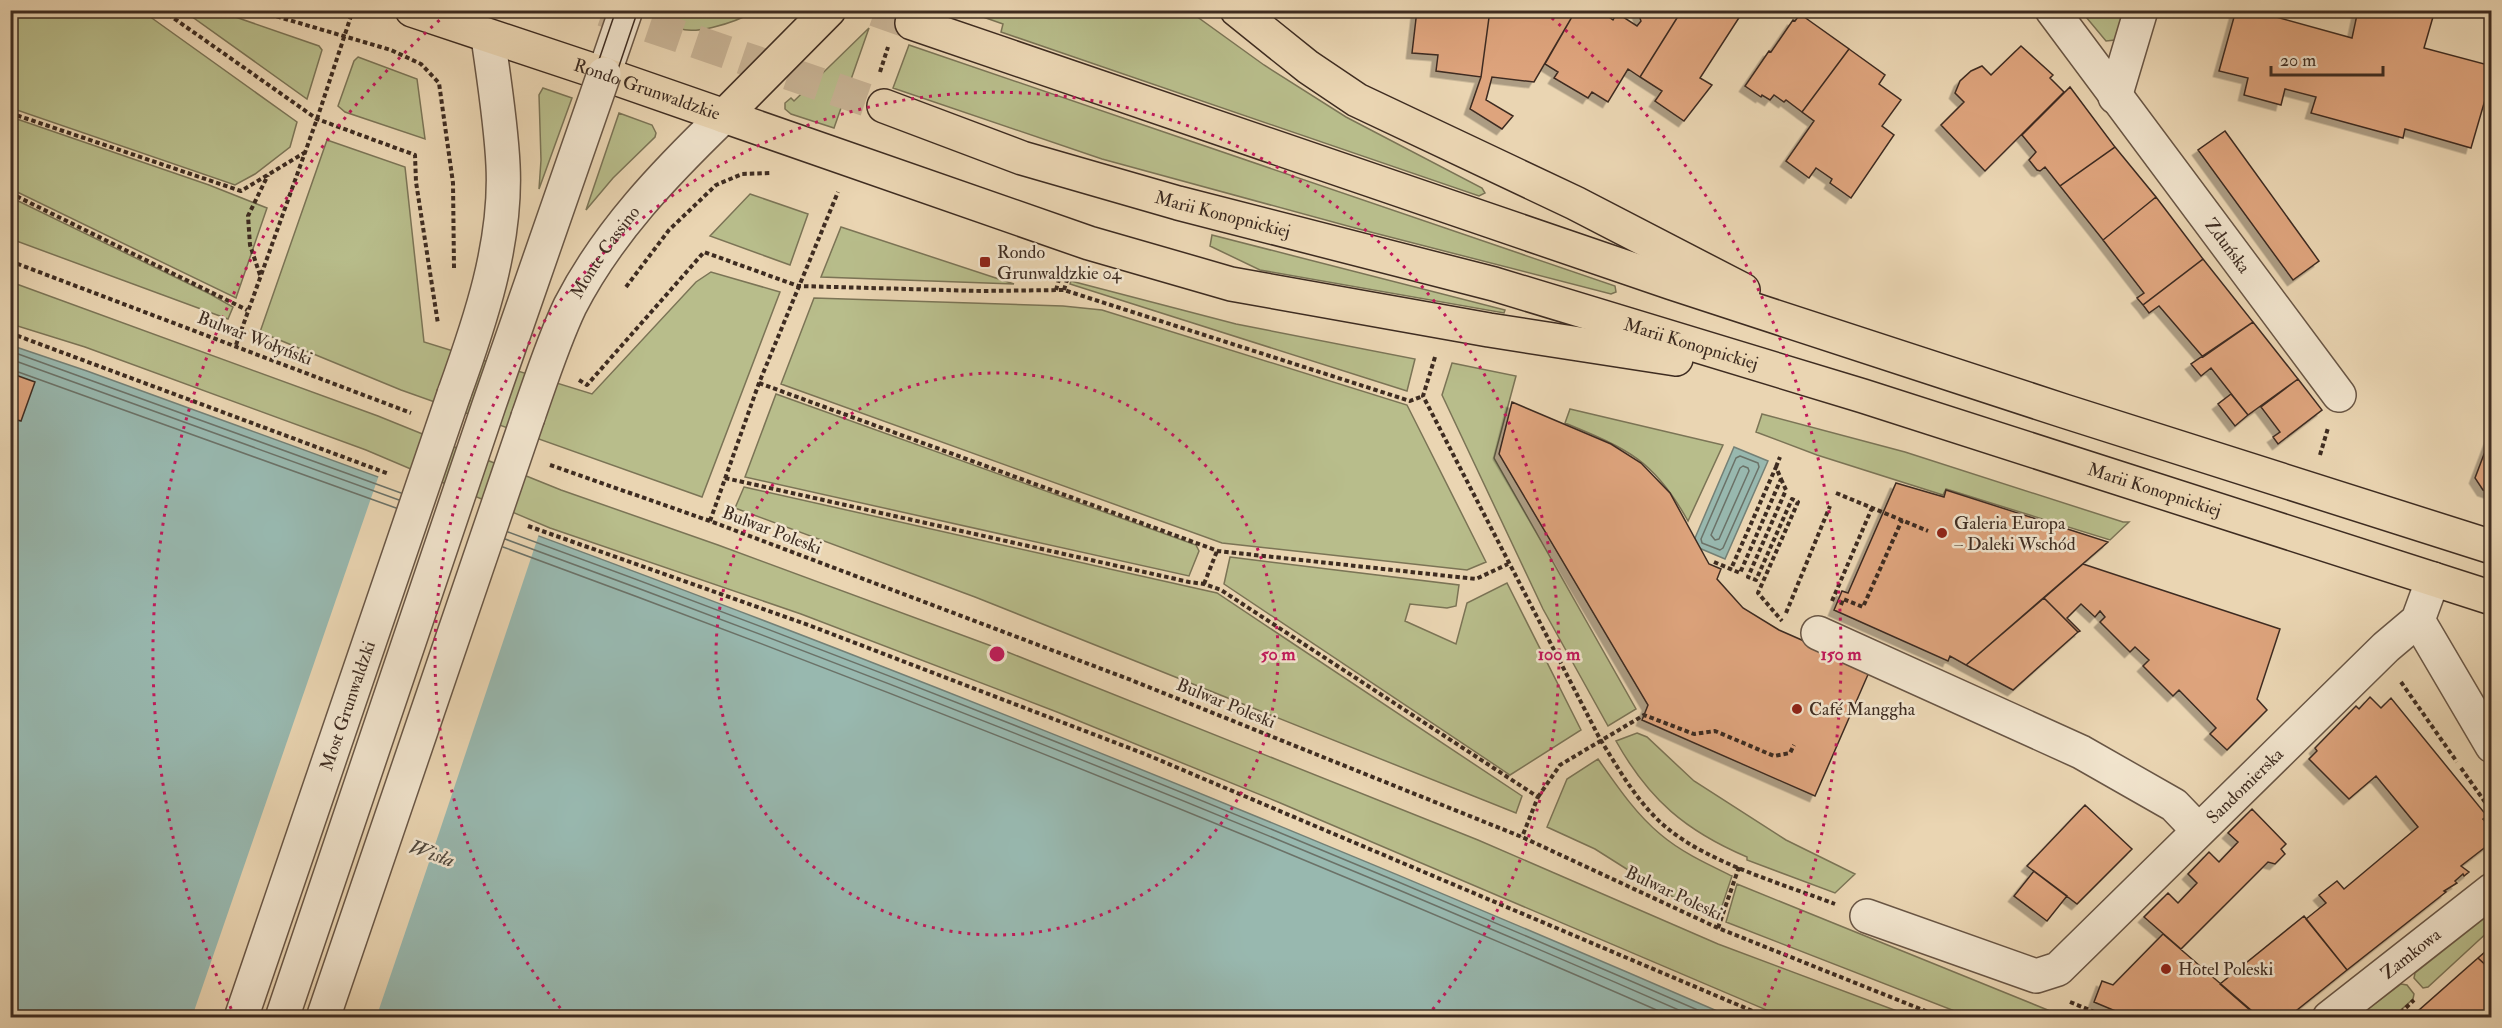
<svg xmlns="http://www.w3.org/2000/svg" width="2502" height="1028" font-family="'IM FELL Double Pica',serif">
<defs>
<filter id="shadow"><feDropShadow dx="-5.5" dy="5.5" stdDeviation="0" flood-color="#0004"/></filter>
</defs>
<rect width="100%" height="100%" fill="#ead5b2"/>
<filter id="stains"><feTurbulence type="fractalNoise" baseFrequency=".00333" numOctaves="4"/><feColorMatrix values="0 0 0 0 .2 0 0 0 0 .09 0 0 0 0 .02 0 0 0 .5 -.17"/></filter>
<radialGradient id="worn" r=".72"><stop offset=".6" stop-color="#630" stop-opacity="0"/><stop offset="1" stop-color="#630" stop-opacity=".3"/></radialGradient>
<path fill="#b8bd8b" stroke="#7b7456" stroke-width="1.5" d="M669,10h86v1c-17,10 -69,30 -84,12v-7l-4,-1z
M142,11l155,111 -7,25 -35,27 -20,11 -224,-77v-97z
M184,11h34l101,35 3,4 -15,49z
M966,11h223l75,54 82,52 136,71 3,5 -6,3 -478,-164 2,-8z
M2081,11h44l-10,29 -9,1z
M869,28l-35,100 -43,-14 -6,-5v-6l6,-5 3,3z
M909,45l706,241 1,6 -5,2 -256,-66 -253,-69 -209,-71z
M358,57l59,22 8,60 -80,-27 -7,-6 16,-45z
M543,88l29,10 -33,91 2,-29 -2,-65z
M619,113l33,12 4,8 -1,4 -42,41 -27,32z
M11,117l198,68 58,23 -31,90 -225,-109z
M327,140l78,27 19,175 168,52 104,-112 15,-10 69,20 -78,205 -301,-107 -141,-58z
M750,194l58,20 -18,51 -80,-29z
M10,197l200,97 23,13 -5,12 -217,-80z
M841,227l173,57 -193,-7z
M1212,235l293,75 -1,3 -244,-43 -50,-24z
M1071,281l165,43 179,35 -8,32 -337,-107z
M11,282l367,134 183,74 157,55 287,106 473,189 240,104 195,73h-130l-505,-215 -221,-90 -256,-98 -251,-86 -184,-78 -281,-103 -74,-23z
M814,298l249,8 39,4 305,95 79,157 -19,8 -245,-27 -441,-159z
M1452,363l64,13 -22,82 142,251 -28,17 -65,-117 -101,-214z
M776,394l420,151 3,6 -10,25 -444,-99z
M1570,409l153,36 -35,76c-34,-61 -60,-72 -123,-98z
M1762,414l143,38 218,70h6l-19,18 -164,-51 -3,6 -126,-40 -61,-23z
M744,487l473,106 305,203 -6,17 -541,-216 -240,-89z
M1230,557l229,28 -3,21 -9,2 -37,-4 -5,17 51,23 11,-41 40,-20 74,147 -71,45 -286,-191z
M1637,733l10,4 47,44 92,59 69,34 -20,19 -88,-33v-3c-61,-26 -98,-57 -131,-116z
M1598,759c19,27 37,54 62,75 21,18 47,30 72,42l-14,42 -55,-26 -68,-43 -48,-22 20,-48z
M1737,884l328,133h-95l-244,-95z
M2491,913v16l-63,58 -5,1 -9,-10 1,-5z
M2401,984l6,1 7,9 -1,5 -20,18 -37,1z"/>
<path fill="#98b8af" stroke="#748076" stroke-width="1.5" d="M10,345l77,26c255,93 512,185 766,284 295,115 588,236 878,362l-1709,1 -11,-5z
M1734,447l34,14 -43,98 -33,-14z"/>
<path fill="#ead5b2" d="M379,475l160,59 -99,296 -64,188 -184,-1z"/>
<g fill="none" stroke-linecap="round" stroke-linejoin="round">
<path stroke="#6b7268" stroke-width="1.5" d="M10,351l391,142
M10,359l389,141
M10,369l386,139
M1740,456l18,7 1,4 -36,81 -3,2 -18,-7 -1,-4 35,-81z
M1743,466l5,2 1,3 -30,68 -4,1 -4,-5 29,-67z
M508,532c407,149 810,312 1208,486
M505,539c402,147 800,307 1192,479
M503,547c395,145 786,302 1172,471"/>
</g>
<path fill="#dea47d" stroke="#3e2c21" stroke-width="1.5" filter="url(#shadow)" d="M1417,10h73l-9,67 -45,-6 2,-16 -26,-2z
M1490,10h86l-42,72 -42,-5 -6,23 27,16 -11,13 -32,-20 11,-32z
M1576,10h23l14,10 4,-7 20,13 4,-5 -3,-8 1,-3h43l-42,67 -12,-8 -20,33 -16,-10 -4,6 -34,-20 4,-6 -13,-8z
M1682,10h62l-44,68 12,7 -28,36 -29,-20 7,-10 -22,-14z
M2236,10h15l101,28 6,-28h77l-11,38 68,18v10l-21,72 -66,-19 -2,9 -92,-25 5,-16 -31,-8 -4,16 -37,-10 4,-17 -29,-7z
M1800,14l49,35 -47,63 -16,-12 -2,2 -10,-7 -4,5 -8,-5 -1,2 -16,-11 24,-35 2,1 22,-32 2,1z
M2021,46l32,29 -3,3 14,14 -79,79 -44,-46 23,-23 -9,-9 5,-12 11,-10 11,-5 9,9z
M1849,49l36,26 -6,9 22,16 -19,26 12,9 -43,63 -21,-15 2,-4 -16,-11 -7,10 -23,-17 28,-40 -12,-9z
M2070,87l45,60 -55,39 -15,-19 -5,4 -3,-1 -8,-10 7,-8 -14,-17z
M2225,131l94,130 -26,19 -95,-130z
M2115,147l41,50 -53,43 -43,-54z
M2156,197l47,62 -60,46 -6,-7 7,-5 -41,-53z
M2203,259l50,63 -50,35 -44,-51 -10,7 -6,-8z
M2253,322l45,57 -50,36 -37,-47 -10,8 -10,-12z
M10,373l25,9 -14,39 -11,-3z
M2298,379l24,31 -44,34 -5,-7 7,-5 -19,-25z
M2231,394l17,21 -13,11 -17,-22z
M1512,402l99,42 30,19 29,30 39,71 12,5 -4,10 26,29 36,22 91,40 -55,126 -173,-76 6,-15 -149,-251z
M2492,433v60l-9,-3 -8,-12z
M1896,483l48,14 2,-7 162,52 -142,123 -16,-9 -2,5 -114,-51 8,-19 6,2z
M2083,564l197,65 -23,70 10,11 -40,40 -17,-16 6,-6 -37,-38 -6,6 -30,-30 6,-6 -14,-13 -5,5 -30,-30 5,-5 -5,-6 -5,6 -14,-13 -14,14 13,13 -2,1 -34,-34z
M2044,598l34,34 -65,58 -47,-25z
M2370,697l11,11 10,-10 96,118 -4,3 9,10v13l-31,24 8,6 -5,4 -1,-2 -8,7 2,2 -13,8 2,1 -99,78 -41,-51 20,-16 -7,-8 18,-14 7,8 74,-62 -42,-51 -27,23 -40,-40 8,-8 -2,-3 41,-42 3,3z
M2085,805l47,44 -55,55 -50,-38z
M2252,809l34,35 -5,5 4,5 -10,10 -7,-2 -87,87 -37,-32 24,-24 10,10 19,-20 -9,-9 21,-22 10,10 19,-20 -10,-9z
M2034,871l33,25 -20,25 -33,-25z
M2304,916l43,54 -60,48h-28l-39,-34z
M2163,934l88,76 -6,8h-113l-38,-16 8,-21 11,4z
M2492,946v25l-14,-13z
M2478,958l14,13v47h-82z"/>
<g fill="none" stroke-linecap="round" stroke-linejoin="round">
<path stroke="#c8b395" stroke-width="33" stroke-dasharray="33 16" stroke-linecap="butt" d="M603,10l281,96
M875,10l37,13"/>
<g stroke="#695645" stroke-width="36">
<g id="minor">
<path id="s1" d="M2052,10l287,385"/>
<path d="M604,74l22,-64"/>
<path d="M2115,97l26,-87"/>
<path d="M454,394c26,-72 53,-151 49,-229 -2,-42 -9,-85 -15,-128"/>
<path id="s2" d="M528,417c13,-37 25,-75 42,-111 38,-74 95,-133 154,-190"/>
<path d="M2418,620l74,126"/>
<path d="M1818,633l263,119 93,53 24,25"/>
<path id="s3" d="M1867,916l169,60 22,-7 328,-322 32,-27 15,-41"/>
<path id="s4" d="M2329,1018l163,-128"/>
</g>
</g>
<g stroke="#3e2c21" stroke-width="36">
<g id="major">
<path id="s5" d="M412,10l183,61 494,172 142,41 258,46 187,29"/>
<path d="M1237,10l71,57 49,33 218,103 168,87"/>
<path d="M912,23l760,260 392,128 428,136"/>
<path id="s6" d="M884,106l138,52 156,45 316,81 369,112 629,202"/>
<path d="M724,116l105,-106"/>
</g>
</g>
<path stroke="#3e2c21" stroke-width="4" stroke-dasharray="4.5 3" stroke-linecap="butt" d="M162,10l155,109 98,36 1,27 22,142
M255,10l136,40 30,14 18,19 14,100 1,85
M880,72l8,-25
M10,113l231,78 63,-38
M10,193l237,117
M10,261l401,152
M260,275l-10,-30 -2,-29 20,-41
M626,287l43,-57 47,-45 26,-11 29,-1
M1056,290l5,-18
M1064,290l5,-17
M10,333l379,141
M236,345l81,-226 36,-109
M1435,357l-12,39 177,343c20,32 38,65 67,89 42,35 116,56 168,76
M579,380l8,5 117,-133 94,34 183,5 83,-1 346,111 13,-5
M759,383l459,168 258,28 32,-15
M2320,455l8,-27
M550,465l160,56 421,159 391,157 196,91 225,90
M1776,467l4,-10
M725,478l464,104 15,2 17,6 317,207 -16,40
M1781,479l5,11 -38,87 8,3 36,-81 6,3 -40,91 24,28
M1836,493l92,38
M710,521l49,-138 79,-191
M528,526l283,100 334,128 624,264
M1714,562l26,11 41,-94 -5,-12 -45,102
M1204,584l13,-33
M1832,601l40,-93
M1841,605l2,-6 20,8 39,-87
M1786,613l44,-107
M2401,682l56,80
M2461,768l31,44
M1538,797l22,-32 84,-50 50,19 21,-3 59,25 16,-3 4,-8
M1718,928l21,-61
M2070,1002l39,16
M2395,1018l19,-18"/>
<use href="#minor" stroke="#f1e4cd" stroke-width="33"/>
<use href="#major" stroke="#ead5b2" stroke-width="33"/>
<path stroke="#3e2c21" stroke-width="1.5" d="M272,1018l344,-1008
M294,1018l88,-264 121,-345 135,-399"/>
<g stroke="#695645" stroke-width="36" stroke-linecap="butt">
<g id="minor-bridge">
<path id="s7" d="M241,1018l213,-624"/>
<path d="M282,1018l207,-613 115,-331"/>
<path d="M323,1018l205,-601"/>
</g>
</g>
<use href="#minor-bridge" stroke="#f1e4cd" stroke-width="33"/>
</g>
<g fill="none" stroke="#c2185b" stroke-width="3" stroke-dasharray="3 6">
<circle cx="997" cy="654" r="281"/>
<path d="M566 1015A562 562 0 1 1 1428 1015"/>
<path d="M235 1017A844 844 0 0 1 449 12M1545 12A844 844 0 0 1 1759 1017"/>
</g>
<g fill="#8f2418" stroke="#f1e4cd" stroke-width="2">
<rect x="979" y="256" width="12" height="12" rx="3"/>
<circle cx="1942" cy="533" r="6"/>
<circle cx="1797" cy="709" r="6"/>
<circle cx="2166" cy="969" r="6"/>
</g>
<g text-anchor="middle" stroke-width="5" stroke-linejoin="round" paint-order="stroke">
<g font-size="18" fill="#3e2c21" stroke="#f1e4cd">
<text dy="6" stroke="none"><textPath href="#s5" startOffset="248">Rondo Grunwaldzkie</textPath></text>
<text dy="6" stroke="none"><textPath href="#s6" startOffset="356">Marii Konopnickiej</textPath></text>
<text dy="6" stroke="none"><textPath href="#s1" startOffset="294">Zduńska</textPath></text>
<text dy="6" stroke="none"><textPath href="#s2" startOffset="183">Monte Cassino</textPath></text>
<text transform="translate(255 338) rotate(21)" y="6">Bulwar Wołyński</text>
<text dy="6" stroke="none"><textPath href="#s6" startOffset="842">Marii Konopnickiej</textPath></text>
<text dy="6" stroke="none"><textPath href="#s6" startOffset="1328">Marii Konopnickiej</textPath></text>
<text transform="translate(772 530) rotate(21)" y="6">Bulwar Poleski</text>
<text transform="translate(1226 703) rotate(22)" y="6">Bulwar Poleski</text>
<text dy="6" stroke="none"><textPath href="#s7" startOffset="330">Most Grunwaldzki</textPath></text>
<text dy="6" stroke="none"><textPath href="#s3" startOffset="464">Sandomierska</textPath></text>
<text transform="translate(1674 893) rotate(25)" y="6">Bulwar Poleski</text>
<text dy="6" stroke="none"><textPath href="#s4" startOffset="104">Zamkowa</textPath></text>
</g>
<g font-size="18" fill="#3e2c21" stroke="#f1e4cd" text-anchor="start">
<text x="997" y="258">Rondo<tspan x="997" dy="21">Grunwaldzkie 04</tspan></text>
<text x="1954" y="529">Galeria Europa<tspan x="1954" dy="21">– Daleki Wschód</tspan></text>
<text x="1809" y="715">Café Manggha</text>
<text x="2178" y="975">Hotel Poleski</text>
</g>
<g font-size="20" font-style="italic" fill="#50483d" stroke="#f1e4cd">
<text transform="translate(432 853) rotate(19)" y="7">Wisła</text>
</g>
</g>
<circle cx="997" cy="654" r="9" fill="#c2185b" stroke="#f1e4cd" stroke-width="3"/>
<g font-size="18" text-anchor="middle" font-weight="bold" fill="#c2185b" stroke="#f1e4cd" stroke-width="5" stroke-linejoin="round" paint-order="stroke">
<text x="1278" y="660">50 m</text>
<text x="1559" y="660">100 m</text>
<text x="1841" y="660">150 m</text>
</g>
<rect width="2502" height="1028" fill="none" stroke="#ead5b2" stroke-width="36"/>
<rect x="12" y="12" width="2478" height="1004" fill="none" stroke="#3e2c21" stroke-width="3"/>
<rect x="18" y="18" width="2466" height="992" fill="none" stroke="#3e2c21" stroke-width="1.5"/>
<path d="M2271 66v9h112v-9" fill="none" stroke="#3e2c21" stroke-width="3"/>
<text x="2280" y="66" font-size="18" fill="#3e2c21" stroke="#f1e4cd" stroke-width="4.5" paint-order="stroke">20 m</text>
<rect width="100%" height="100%" filter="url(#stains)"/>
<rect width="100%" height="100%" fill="url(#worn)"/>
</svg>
